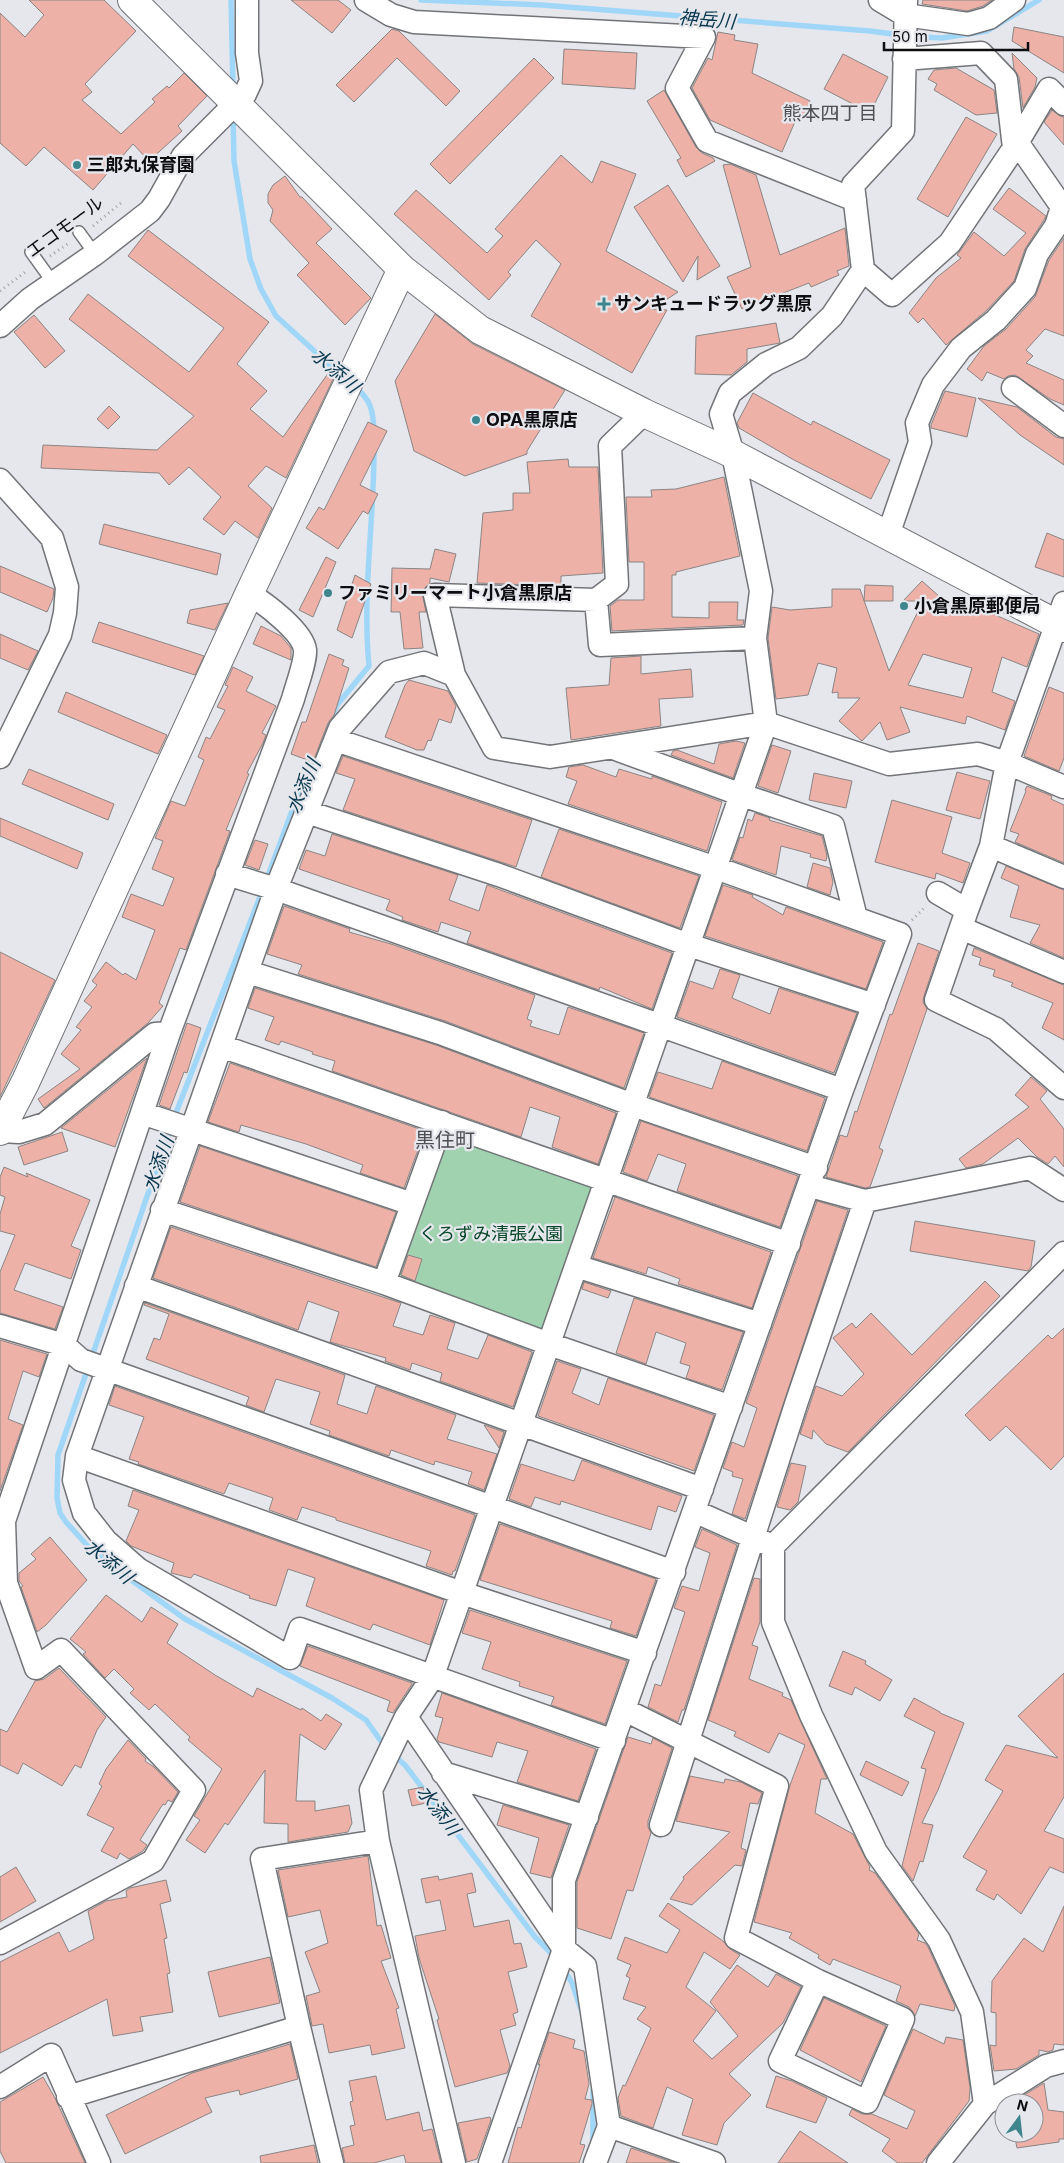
<svg xmlns="http://www.w3.org/2000/svg" width="1064" height="2163" font-family="Inter,'Noto Sans JP',sans-serif">
<rect width="100%" height="100%" fill="#e6e7ed"/>
<path fill="#a0d2b0" d="M444,1134l146,49 3,5 -49,147 -148,-52z"/>
<g fill="none" stroke-linecap="round" stroke-linejoin="round">
<path stroke="#a0d7f8" stroke-width="5.5" d="M231,0l2,88
M421,0l121,5 328,26 30,4
M922,37l20,1 45,-7 52,-31
M233,114l1,47 16,98 11,30 15,27 68,62
M355,387c16,13 18,23 19,44
M266,881l26,-70 45,-106 32,-39c-7,-72 5,-143 5,-216
M174,1118l89,-229
M91,1359l80,-232
M88,1368l-30,87 -1,43 3,15 6,9 28,31 91,66 147,79 34,22 19,27
M393,1755l12,10 130,172 21,21
M564,1969l8,14 9,26
M593,2090v53"/>
</g>
<path fill="#eeb1a8" stroke="#8b8584" fill-rule="evenodd" d="M29,0h75l32,31 -51,53 7,8 -10,8 39,34 34,-32 -3,-3 15,-13 2,2 15,-15 23,23 -29,30 4,5 -33,30 -16,-17 -40,46 -49,-43 -18,19 -26,-23v-130l25,24 19,-22z
M291,0h47l13,10 -19,23z
M923,0h69l-9,6 -16,5 -45,-7z
M1014,27l50,10v36l-52,-32z
M392,29l7,2 61,60 -14,15 -49,-48 -43,44 -18,-17z
M718,32l17,3 -1,5 24,4 -6,29 58,28 -8,18 -5,-2 -15,35 -72,-32 -18,-32 16,-30 4,2z
M564,49l73,4 -2,36 -73,-5z
M1012,53l25,25 -2,9 -12,21 -4,-31 -5,-8z
M843,54l45,23 -18,36 -46,-24z
M534,58l20,20 -104,106 -20,-20z
M956,68l38,22 3,23 -21,2 -42,-25 3,-6 -9,-5 6,-9z
M664,90l32,57 6,6 11,5 2,3 -29,16 -9,-17 4,-2 -34,-57z
M1052,110l8,6 4,1v28l-20,-23z
M966,117l31,17 -49,83 -31,-18z
M561,155l31,28 9,-22 35,13 -30,77 72,41 -26,17 15,1 -35,63 -101,-57 30,-52 -25,-24 -28,32 3,3 -22,25 -95,-86 22,-24 71,63 16,-17 -8,-7z
M730,164l26,11 24,80 65,-27 4,38 -12,5 2,4 -28,12 -2,-4 -67,26 -15,-32 24,-10 -28,-102z
M285,176l15,21h2l30,32 -16,14 55,55 -26,27 -48,-50 12,-12 -39,-42 3,-11 -5,-7v-9l5,-9z
M668,185l52,81 -23,14 1,-24 -15,26 -49,-75z
M1009,188l37,28 -2,4 -19,29 -11,32 -27,29 -41,35 -23,-27 -5,5 -9,-10 27,-35 25,-20 -4,-3 17,-23 30,24 22,-23 -33,-24z
M148,230l121,92 -32,42 30,27 -17,18 33,28 46,-65 6,3 -49,103 -20,-12 -18,20 24,22 -14,30 -23,-17 -11,14 -21,-16 18,-22 -32,-30 -20,18 -10,-12 -118,-5 2,-23 114,5 37,-34 -125,-97 19,-25 101,78 35,-44 -96,-72z
M1064,238v98l-19,-7 -19,21 7,6 -7,7 38,17v25l-14,-6 -35,-24 -7,1 -4,3 -17,-7 -5,9 -15,-12 17,-23 22,-17 29,-32 14,-37z
M435,314l38,30 92,46 -38,61v3l-62,22 -51,-25 -19,-70z
M34,315l31,36 -20,17 -31,-36z
M776,323l4,20 -33,6v13l-16,13 -36,-1 1,-38z
M945,391l31,7 -9,39 -36,-9v-3z
M753,393l58,32 2,-4 77,39 -19,39 -77,-39 -55,-32 -2,-5z
M978,398l39,9 39,30 8,2v26l-44,-30z
M109,406l11,11 -12,12 -11,-10z
M368,422l19,9 -27,54 18,9 -10,20 -5,-3 -25,38 -32,-21 13,-21 5,3z
M568,459l1,8h29l5,106 -42,3v10l-84,-3 6,-70 30,-3v-17h17l-3,-31z
M724,477l16,79 -64,16v3h-4v42l37,1v-16h29l-1,18h7l-1,5 -131,6 -2,-25 8,-6h26v-38h-15l-3,-65h26l-1,-7 25,-1z
M104,524l117,30 -4,21 -118,-31z
M1047,533l17,7v37l-29,-10z
M435,549l21,5 -7,28 -19,-4v5l-8,9 4,20h-7l4,36 -19,1 -4,-37h-9l1,-44 38,1z
M326,557l10,5 -23,55 -14,-7z
M0,566l54,23 -1,9 -6,14 -47,-20z
M355,575l16,9 -19,54 -15,-8z
M922,581l36,32 5,-12 76,33 -12,33 -25,-10 -10,35 23,9 -10,29 -38,-14 -2,8 -65,-17 10,25 -23,8 -7,-18 -18,19 -23,-20 21,-23h-22v-6l-6,1 5,-25 -19,-5 -10,32 -32,4 -8,-61 4,-31 18,3 42,-3v-18h28l29,82 34,-70h-20zM923,654l49,14 -9,30 -55,-13z
M865,585l28,1v15h-29z
M228,603l-13,27 -28,-7 3,-13z
M99,622l87,28 18,6 -9,19 -103,-33z
M261,626l20,10 10,12v12l-38,-16z
M0,634l38,17 -10,19 -28,-12z
M329,654l15,6 -2,5 7,3 -15,47 -6,8 -15,39 -22,-8 11,-32h4z
M641,656v18l50,-5 2,28 -34,2 2,27 -90,14 -5,-52 43,-3 2,-27z
M233,667l20,10 -7,14 30,15 -14,27 4,2 -3,8 -16,30 2,1 -23,56 4,1 -44,119 -6,-2 -21,55 4,3 -15,17 -104,85 -6,-9 42,-30 -19,-15 20,-24 -5,-3 16,-20 -8,-6 13,-16 -5,-4 14,-19 17,13 2,-2 11,7 19,-50 -33,-13 9,-23 32,12 11,-28 -22,-9 11,-28 -8,-3 16,-37 14,5 19,-46 -6,-3 8,-20 4,2 15,-29 -8,-3 11,-21 -3,-1z
M409,680l39,11 8,15 -5,17 -12,-4 -8,22 -3,-1 -4,10h-7l-32,-13 20,-52z
M1049,687l15,6v65l-5,13 -35,-15z
M66,692l101,43 -9,19 -100,-42z
M736,741l9,2 -12,35 -62,-23 2,-4 4,-1 37,14 5,-20z
M772,745l19,6 -13,42 -20,-7z
M343,756l189,64 -16,47 -173,-57 12,-31 -19,-6z
M583,765l33,12 3,-8 33,10v-3l70,26 -15,49 -139,-47 9,-23 -11,-4 3,-10z
M29,769l85,35 -6,16 -86,-36z
M957,772l33,9 -10,38 -34,-9z
M814,773l38,8 -6,27 -37,-8z
M1027,786l25,10 -1,3 13,6v58l-49,-21 4,-8 -9,-3 16,-40 -1,-1z
M892,800l60,17 -10,36 28,10 -7,20 -27,-10 -1,6 -60,-17z
M755,813l15,5 -1,2 53,16 5,20 -1,5 -16,-4 1,-3 -30,-8 -5,29 -44,-15 8,-23 3,1 5,-19 4,2z
M0,818l83,35 -6,16 -77,-33z
M559,829l140,47 -19,52 -139,-51z
M332,834l126,41 -9,25 30,11 8,-26 185,68 -20,56 -52,-22 -1,3 -132,-47 4,-11 -30,-10 -3,10 -36,-12 1,-3 -17,-7 4,-10 -91,-31 7,-19 19,6z
M255,840l13,4 -9,26 -14,-5z
M813,863l17,5 3,14 -3,13 -23,-8z
M1006,866l58,24v68l-34,-15 10,-18 -30,-8 9,-31 -18,-8z
M723,885l30,10 -1,2 31,18 3,-8 97,35 -17,47 -161,-53z
M284,906l66,23 -1,3 42,12 144,51 -8,24 5,2 -2,5 29,9 9,-28 76,26 -20,55 -179,-67 -147,-47 4,-9 -35,-11z
M918,943l21,8 -15,45 -1,6 4,7 -48,139 4,2 -13,37 -5,1 -39,-11 14,-42 7,2 8,-26 2,1 33,-98 2,1z
M974,948l90,37v55l-22,-12 11,-25 -42,-17 2,-3 -20,-7 2,-6 -16,-5 2,-7 -9,-3z
M0,952l55,28 -55,117z
M720,969l20,6 -8,23 38,16 9,-26 78,25 -23,60 -157,-56 13,-36 23,8z
M255,988l181,57 180,68 -18,51 -46,-17 8,-30 -30,-10 -9,30 -189,-66 3,-10 -23,-7 1,-2 -32,-11 -2,4 -14,-5 9,-23 -26,-9z
M187,1023l14,5 -14,45 -3,-1 -14,37 -11,-4z
M147,1058l-32,89 -54,-19z
M722,1061l103,37 -18,53 -158,-54 9,-25 54,17z
M230,1063l195,68 -21,57 -44,-15 3,-8 -57,-21 -65,-19 -2,7 -31,-10z
M1031,1077l16,14 -7,8 24,30v38l-9,-11 -7,8 -11,-7 -19,-19 -35,26 -17,4 -7,-9 70,-52 -14,-12z
M641,1121l157,55 -18,51 -103,-36 9,-27 -28,-10 -11,27 -24,-9z
M62,1132l6,19 -44,14 -6,-18z
M200,1146l196,66 -20,55 -196,-65z
M4,1167l24,10 -2,-4 64,27 -19,46 10,4 -10,29 -46,-16 -11,27 49,17 -8,22 -55,-16v-41l15,-37 -15,-4v-17l5,-17 -5,-2v-18z
M615,1197l156,55 -19,56 -74,-24 2,-5 -32,-12 -2,7 -53,-16z
M817,1201l31,9 -103,309 -13,-5 11,-35 -11,-3 1,-4 -10,-4 9,-26 12,5 13,-39 -11,-5z
M915,1221l120,20 -4,26 -3,4 -118,-20z
M171,1227l230,76 -8,23 30,9 7,-20 25,8 -8,26 31,10 10,-24 44,17 -19,55 -73,-26 2,-8 -30,-10 -2,7 -25,-9 1,-3 -56,-16 9,-30 -31,-11 -10,29 -145,-52z
M408,1255l14,4 -7,22 -14,-6z
M985,1281l15,15 -152,156 -22,-8 -13,-14 -1,9 -12,-5 16,-48 26,10 22,-22 -31,-36 19,-15 4,5 15,-15 41,42z
M584,1282l27,9 -3,7 -26,-9z
M634,1298l109,34 -21,58 -36,-12 4,-12 -10,-3 6,-20 -30,-11 -10,32 -30,-11z
M145,1303l200,72 -8,29 30,10 9,-28 80,29 -9,24 50,15 -13,36 -16,-6 4,-12 -37,-11 -1,4 -43,-15 -2,6 -60,-21 1,-4 -20,-7 10,-32 -44,-13 -12,33 -18,-7 3,-8 -103,-38 8,-21 6,2 9,-26 -25,-9z
M1064,1328v128l-13,14 -45,-44 -16,15 -25,-26 83,-80 4,4z
M0,1340l47,14 -8,23 -16,-6 -15,48 15,6 -23,66z
M557,1361l24,8 -9,24 27,12 9,-27 106,37 -20,56 -156,-55z
M115,1386l360,129 -20,56h-2l-1,4 -26,-9 5,-15 -95,-31v-2l-34,-11 -5,13 -28,-10 4,-12 -44,-15 -5,11 -86,-30 1,-2 -10,-3 15,-42 -35,-12z
M484,1425l20,7 -5,16z
M582,1460l100,36 -6,16 -18,-6 -7,24 -90,-29 -1,4 -25,-8 -4,10 -22,-8 12,-35 53,17z
M791,1463l15,3 -8,36 -8,8 -13,-3z
M133,1490l311,110 -14,45 -57,-21 -3,6 -64,-24 9,-28 -27,-9 -12,37 -27,-8 1,-2 -56,-22 -3,4 -20,-5 3,-10 -43,-17 -5,-5 13,-31 -11,-4z
M500,1524l156,55 -20,57 -26,-8 2,-7 -132,-41z
M702,1529l35,16 -53,165h-2l-4,12 -30,-15 7,-23 6,2 24,-74 -11,-4 8,-22 17,5 11,-38 -15,-6z
M50,1537l37,43 -41,45 -9,7 -16,-45 2,-1 -4,-5v-8l17,-14 -5,-5z
M754,1578l6,1v43l-8,23 6,2 -9,32 34,14 -1,3 9,4 36,79h-6l-6,34 38,21 17,33 -1,3 6,3 44,61 -2,6 8,3 3,4 27,59 -1,5 -34,-7 -5,12 -6,-9 -13,-6 5,-15 -68,-27 -3,6 -12,-7 1,-3 -30,-17 3,-5 -38,-11 36,-137 15,-40 -26,-12 -10,20 -35,-17 2,-4 -28,-12z
M106,1595l36,27 9,-15 27,17 -11,19 48,32 38,22 4,-9 44,22 1,-2 19,13 5,-7 16,10 -17,26 -25,-16 -4,67h19v10l34,-6 3,18 -4,9 -60,10v-18l-24,-1 1,-53 -37,55 -3,-2 -20,30 -19,-13 14,-20 -6,-4 28,-47 -34,-29 2,-3 -35,-33 -6,6 -19,-17 4,-4 -20,-20 -9,9 -22,-24 3,-2 -16,-13z
M470,1610l157,51 -22,63 -54,-19 3,-8 -35,-11 1,-4 -38,-13 9,-27 -29,-9z
M308,1646l104,37v1l-19,29 -6,-2 3,-10 -90,-35z
M843,1651l23,10 -1,3 27,16 -12,21 -25,-14 -3,8 -23,-9z
M59,1668l47,49 -9,13 -16,38 -6,-3 -13,21 -39,-23 -5,11 -18,-9v-36l7,3 28,-51 9,-2z
M1064,1673v124l-20,34 20,8v34l-14,-6 -29,47 -24,-20 -3,6 -18,-10 11,-19 -24,-14 40,-66 -18,-11 21,-35 52,13 -40,-42z
M442,1693l154,56 -18,52 -61,-19 11,-31 -31,-9 -5,15 -53,-15 -2,-3 6,-21 -8,-2z
M914,1698l26,14v1l24,10 -26,67 -16,33 11,2 -10,37 -3,-1 -7,20 -11,-15 24,-97 -5,-1 14,-36 -31,-16z
M628,1737l23,7 2,-6 19,10 -24,73v6l3,6 -18,58 -6,-1 -16,49 -34,-11v-46z
M128,1740l18,19 -1,2 9,6 24,25 -6,10 -4,-2 -3,5 -2,-1 -23,36 7,5 -4,6 -14,8 -9,-6 -3,6 -16,-8 13,-23 -27,-13 15,-29 -3,-2 7,-15z
M866,1761l43,21 -7,14 -42,-21z
M690,1776l34,7 1,-4 16,3 21,11 -4,11 -8,-1 -9,45 5,2 -4,16 -7,-1 -43,40 -22,-6 14,-20 -1,-2 47,-45 -54,-11z
M423,1787l3,16 -14,3 -4,-16z
M503,1805l66,20 -18,53 -21,-5 9,-35 -42,-13z
M368,1856l9,70 4,-1 10,33 -10,3 18,47 -3,1 9,39 -33,7 -2,-10 -41,8 -6,-29 -11,2 -6,-30 14,-4 -15,-40 23,-9 -8,-33 -32,7 -10,-47z
M16,1867l20,34 -36,21v-45z
M472,1873l4,19 -9,2 7,33 35,-7 5,24 7,-1 6,24 -19,5 10,40 -5,2 3,11 -16,5 10,36 -3,7 -52,14 -18,-67 2,-1 -20,-61 -4,-22 31,-6 -6,-30 -14,3 -5,-24 17,-3 1,4z
M166,1880l5,21 -11,3 7,34 -3,1 6,34 -3,1 6,38 -33,5 3,14 -30,5 -6,-37 -107,54v-91l59,-30 10,20 25,-13 -6,-28 18,-10 21,-4 -1,-6 4,-3z
M668,1903l55,38 7,8 10,6 -10,14 -26,-17 -18,35 30,24 -23,30 19,18 26,-23 -28,-34 27,-37 31,22 8,-13 25,13 -18,36 -54,51 22,21 -27,28 -7,22 -35,-10 11,-36 -26,-12 -14,41 -32,-12 -3,-18 5,-13 2,1 26,-58 -14,-9 9,-12 -23,-8 7,-21 -4,-2 5,-11 -14,-6 8,-22 42,16 13,-23 -21,-14z
M1064,1906v139l-10,-1 -1,6 -5,2 -9,-2v5l-23,14 -22,2 -4,-26 6,1v-33l-5,-1 1,-31 32,-43 19,14z
M270,1957l10,46 -61,14 -11,-45z
M824,1998l62,28 -25,56 -61,-32z
M913,2029l31,15 2,-7 17,3 7,48 -1,13 -47,62h-24l-16,-12 8,-12 -41,-24 3,-6 10,5h10l35,15 8,-18 -31,-16z
M549,2032l26,8 -2,8 11,3 5,33 -4,15 7,1v4l-12,40 5,1 -6,18h-71l10,-36 3,1 19,-64 -2,1z
M290,2044l8,35 -58,16 -1,-5 -34,8 7,14 -87,42 -19,-39 86,-42z
M376,2076l10,44 33,-8 4,19 9,-2 9,34h-35l-2,-8 -30,8h-29l-3,-15 12,-3 -4,-19 5,-1 -5,-23 3,-1 -4,-20z
M776,2076l16,5 35,17 -11,25 -50,-16z
M43,2077l12,21 30,65h-79l-6,-12v-49z
M1044,2083l4,27 16,2v27h-5v3l-42,6 -3,-15h20v-30h-23z
M490,2117l1,3 -14,39 -10,3 -9,-39z
M800,2131l48,32h-70z
M314,2145l4,18h-57l-1,-7z
M631,2148l44,15h-49z"/>
<g fill="none" stroke-linecap="round" stroke-linejoin="round">
<g stroke="#727478" stroke-width="14">
<path id="service" d="M79,232l16,22
M31,252l23,32"/>
</g>
<g stroke="#727478" stroke-width="25">
<path id="minor" d="M366,0l25,15 23,7 290,15 -27,51 30,53 148,59
M880,0l25,15 63,9 21,-6 25,-18
M904,59l77,-6 25,26 8,69 35,-59 15,15
M863,270l29,25 58,-52 64,-95
M0,326l30,-27 65,-45 55,-43 9,-12 24,-43 62,-62 6,-13 -4,-28v-53
M1013,388l51,38
M0,480l52,58 15,49 -2,26 -5,22 -60,122
M888,535l32,-93 -3,-19 16,-38 28,-37 35,-28 29,-32 12,-34 19,-28 6,-19 -45,-65
M596,600l21,-16 -7,-138 34,-33
M454,675l-19,-80 161,5 4,45 155,-7
M336,740l380,128 184,66 -58,156 -278,790v69l-74,214
M613,748l129,47 91,31 23,92
M307,812l192,63 190,70 185,60
M991,846l73,31
M227,874l49,15 566,201
M938,893l29,17 24,-64 16,-83 57,-160
M967,910l-31,90 60,29 68,59
M961,928l103,44
M248,972l192,61 193,72 183,63
M221,1046l568,198
M142,1113l270,91
M442,1122l-58,161 165,61 182,63
M0,1131l19,1 26,-8 110,-90 14,-1
M810,1186l55,15 165,-33 34,22
M162,1210l222,73
M576,1266l184,58
M136,1286l566,203
M0,1326l64,19 17,15 593,212
M77,1456l-3,24 10,33 22,28 32,28 152,89 10,-29 314,112
M694,1511l74,33
M645,1653l-183,-60 -385,-137 199,-567 64,-161 49,-56 35,-9 30,12 40,73 56,9 216,-34 123,41 89,-10 29,9 57,24
M625,1710l152,76 -41,152 82,43 -38,80 87,41 36,-83 -85,-38
M406,1717l158,232 21,17 24,160 105,37
M443,1773l144,44
M661,1825l135,-421 69,-203
M0,1943l153,-82 41,-71 -133,-140 -25,18 -30,-85 -2,-62 165,-488 124,-334c3,-12 13,-37 12,-49 -2,-18 -40,-47 -56,-56
M299,2027l33,136
M0,2087l51,-32 48,108
M68,2097l231,-70 -37,-168 116,-18
M985,2104l-13,-92 -33,-72 -63,-88 -65,-137 -38,-93v-76l291,-293
M454,2163l-76,-322 -7,-51 35,-73 26,-39 334,-955 -11,-85 6,-47 -28,-137 -12,-40 9,-21 36,-29 33,-16 33,-32 31,-46 -10,-85 50,-54 3,-131
M595,2163l14,-37
M938,2163l47,-59 61,-38 18,-5"/>
</g>
<g stroke="#727478" stroke-width="30">
<path id="tertiary" d="M132,0l270,269 78,61 164,83 89,41 331,174
M0,1131l25,-48 224,-489 153,-325"/>
</g>
<path stroke="#a0a1a6" stroke-width="3" stroke-dasharray="1 4" stroke-linecap="butt" d="M93,226l28,-23
M50,256l19,-13
M0,291l28,-21
M912,920l13,-13"/>
<use href="#service" stroke="#fff" stroke-width="11"/>
<use href="#minor" stroke="#fff" stroke-width="22"/>
<use href="#tertiary" stroke="#fff" stroke-width="28"/>
</g>
<g fill="#3e858d" stroke="#e6e7ed" stroke-width="2">
<circle cx="77" cy="165" r="5"/>
<path d="M601.5 296.5h5v5h5v5h-5v5h-5v-5h-5v-5h5z"/>
<circle cx="476" cy="420" r="5"/>
<circle cx="328" cy="593" r="5"/>
<circle cx="904" cy="606" r="5"/>
</g>
<g text-anchor="middle" stroke-width="4.5" stroke-linejoin="round" paint-order="stroke">
<g font-size="18" font-weight="bold" fill="#0e0e10" stroke="#e6e7ed" text-anchor="start">
<text x="87" y="171">三郎丸保育園</text>
<text x="614" y="310">サンキュードラッグ黒原</text>
<text x="486" y="426">OPA黒原店</text>
<text x="338" y="599">ファミリーマート小倉黒原店</text>
<text x="914" y="612">小倉黒原郵便局</text>
</g>
<g font-size="18" fill="#0e0e10" stroke="#e6e7ed">
<text transform="translate(65 227) rotate(-36)" y="6">エコモール</text>
</g>
<g font-size="18" fill="#054726" stroke="#e6e7ed">
<text x="491" y="1240">くろずみ清張公園</text>
</g>
<g font-size="19" font-style="italic" fill="#0a394f" stroke="#e6e7ed">
<text transform="translate(707 19) rotate(5)" y="7">神岳川</text>
<text transform="translate(336 370) rotate(41)" y="7">水添川</text>
<text transform="translate(303 786) rotate(-67)" y="7">水添川</text>
<text transform="translate(158 1164) rotate(-71)" y="7">水添川</text>
<text transform="translate(109 1561) rotate(40)" y="7">水添川</text>
<text transform="translate(439 1810) rotate(53)" y="7">水添川</text>
</g>
<g font-size="19" fill="#4d4f53" stroke="#e6e7ed">
<text x="830" y="120">熊本四丁目</text>
</g>
<g font-size="20" fill="#4d4f53" stroke="#e6e7ed">
<text x="445" y="1147">黒住町</text>
</g>
</g>
<g transform="translate(1019 2118) rotate(15)"><circle r="24" fill="#e6e7ed" stroke="#909095"/>
<path d="M0-4L9 19L0 12L-9 19Z" fill="#3e858d"/>
<text y="-8" font-size="14" font-weight="bold" text-anchor="middle" fill="#0e0e10">N</text>
</g>
<path d="M884 42v8h144v-8" fill="none" stroke="#0e0e10" stroke-width="2.5"/>
<text x="892" y="42" font-size="15" fill="#0e0e10" stroke="#e6e7ed" stroke-width="4" paint-order="stroke">50 m</text>
</svg>
